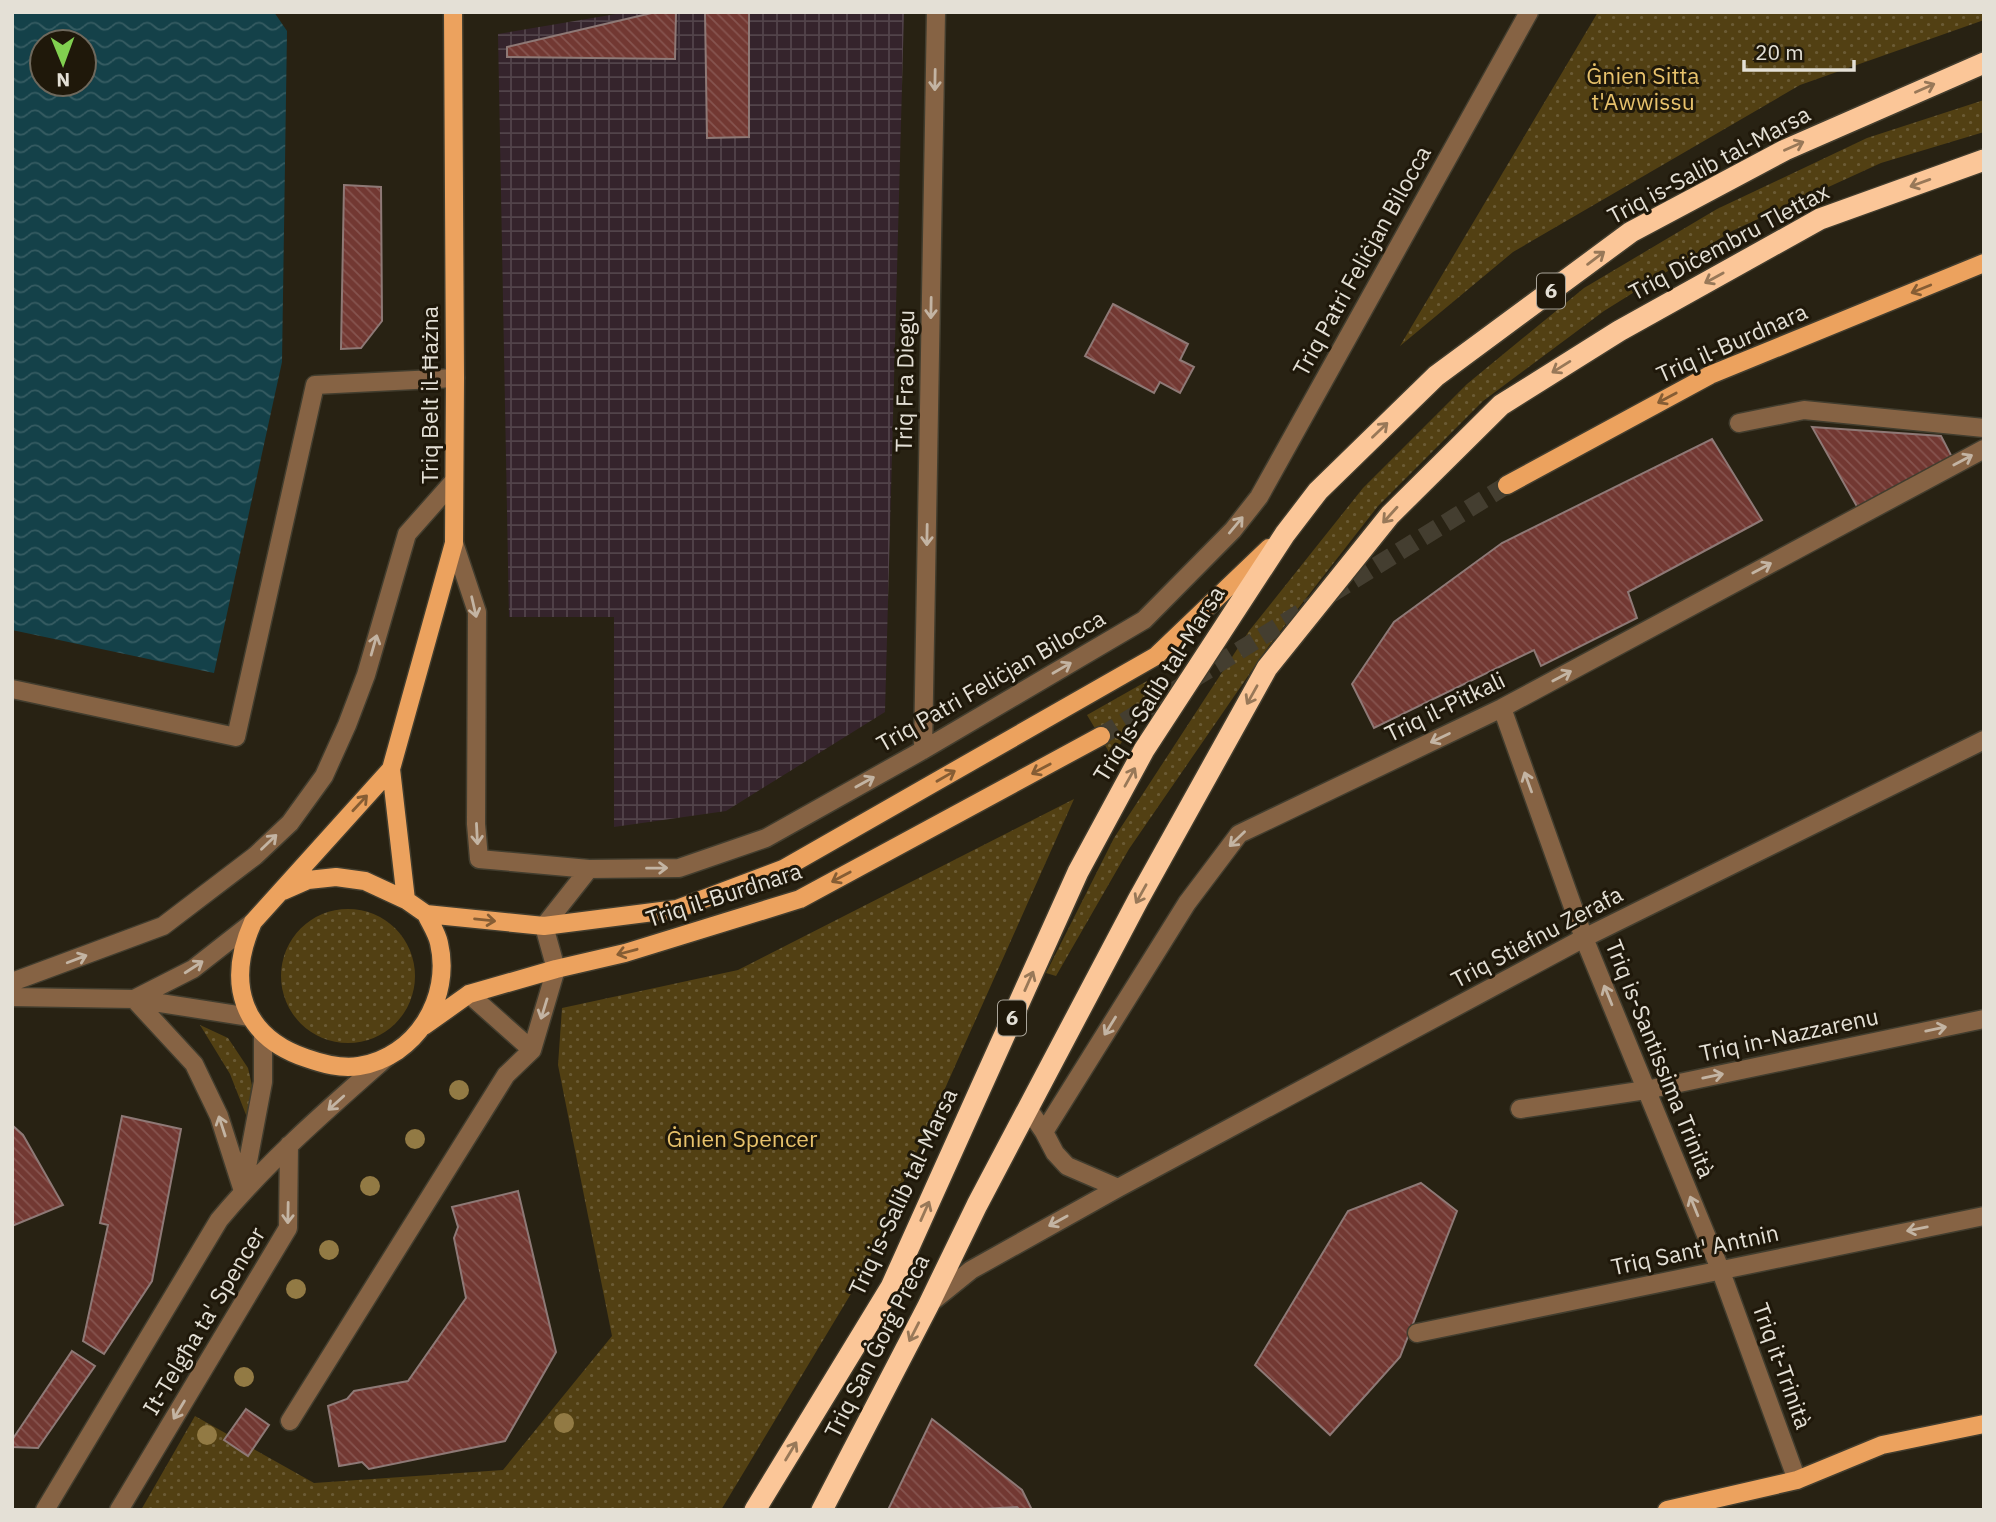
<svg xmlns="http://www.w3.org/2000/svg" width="1996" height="1522" font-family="'IBM Plex Sans',sans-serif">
<defs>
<pattern id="industrial-grid" width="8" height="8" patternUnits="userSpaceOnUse" patternTransform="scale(1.75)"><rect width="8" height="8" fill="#35242c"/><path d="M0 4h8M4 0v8" fill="none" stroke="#52444a"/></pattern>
<pattern id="green-dots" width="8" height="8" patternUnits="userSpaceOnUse" patternTransform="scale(1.75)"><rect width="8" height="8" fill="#524013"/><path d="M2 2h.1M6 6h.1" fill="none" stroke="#6b5b35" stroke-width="1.8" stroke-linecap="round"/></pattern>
<pattern id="water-waves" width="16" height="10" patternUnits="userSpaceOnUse" patternTransform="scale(1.75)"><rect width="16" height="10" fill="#144149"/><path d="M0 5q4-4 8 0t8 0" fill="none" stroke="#365c62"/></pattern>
<pattern id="building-back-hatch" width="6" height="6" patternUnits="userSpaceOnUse" patternTransform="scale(1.75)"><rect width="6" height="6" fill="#723832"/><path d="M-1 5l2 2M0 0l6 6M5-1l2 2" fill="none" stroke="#86544f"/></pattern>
</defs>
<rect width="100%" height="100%" fill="#282213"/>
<path fill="url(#industrial-grid)" d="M628,12h276l-19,700 -159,99 -112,16v-210h-105l-11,-583z"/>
<path fill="url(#green-dots)" d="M1598,12h386v8l-184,65 -287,167 -113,94z
M1984,100v32l-103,31 -149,68 -128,80 -121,90 -105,105 -110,141 -139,202 -73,127 -10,-3 68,-135 135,-207 114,-143 104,-104 117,-96 133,-79 150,-71z
M1147,681l7,11 -42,65 -25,-42z
M1074,799l-213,478 -140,233h-580l54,-94 119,67 189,-13 109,-134 -54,-271 4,-57 176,-38z
M281 976a67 67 0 1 1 134 0a67 67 0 1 1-134 0Z
M200,1025l28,13 20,30 6,26 -6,26 -18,-46z"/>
<path fill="url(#water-waves)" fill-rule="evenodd" d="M12,12h262l13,19 -5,331 -68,311 -202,-43zM42,42h42v42h-42z"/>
<path fill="url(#building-back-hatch)" stroke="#8e7976" stroke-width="2" d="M656,12h20l-1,47 -168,-2v-10z
M705,12h44v125l-42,1z
M344,185l37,2 1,134 -21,27 -20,1z
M1113,304l75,40 -8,16 14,7 -14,26 -20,-11 -6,11 -69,-37z
M1812,427l129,9 13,25 -95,49z
M1712,439l50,81 -134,72 9,26 -96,48 -7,-16 -160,78 -22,-44 42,-62 108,-79z
M122,1116l59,13 -29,152 -48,73 -21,-13 25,-116 -8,-2z
M12,1125l11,10 40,70 -51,21z
M1421,1183l36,28 -57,146 -70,78 -75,-70 93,-154z
M518,1191l38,161 -51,89 -136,28 -7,-7 -23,4 -11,-60 19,-7 7,-8 54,-10 58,-83 -12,-60 4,-11 -6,-20z
M72,1351l23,15 -57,82 -26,-1v-7z
M246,1409l23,16 -21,31 -24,-16z
M932,1419l90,71 10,20h-144z
M1017,1507l3,3h-56z"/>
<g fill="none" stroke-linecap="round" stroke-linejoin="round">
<path stroke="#443e30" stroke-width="18" stroke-dasharray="18 9" stroke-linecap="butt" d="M1101,736l406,-251"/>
<g stroke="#423d2e" stroke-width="21">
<path id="minor" d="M1739,423l65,-13 180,18
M454,543l23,69 -1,212 3,35 110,10 90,-1 87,-30 157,-88 221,-130 89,-90 26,-33 270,-485
M12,689l224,48 79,-352 140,-7
M1502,708l82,230 136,331 77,211
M923,750l13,-738
M12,982l151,-56 92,-70 35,-33 34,-47 23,-51 19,-50 41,-141 47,-53
M469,994l63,56
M12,997l122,2 116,18
M134,999l60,65 25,52 24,75
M134,999l59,-30 60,-47
M1520,1109l126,-19 338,-71
M1029,1110l15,22 11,21 12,13 51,22
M1044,1132l143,-229 52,-69 263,-126 482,-259
M243,1188l20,-106v-47
M929,1304l42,-34 147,-82 466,-250 400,-198
M1417,1333l567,-117
M290,1421l216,-346 26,-25 24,-81 -12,-43 45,-57
M45,1510l174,-290c50,-60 109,-111 168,-163
M119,1510l169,-282 1,-83"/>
</g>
<g stroke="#423d2e" stroke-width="21">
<path id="major" d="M1507,485l203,-110 274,-112
M391,769l-138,153c-27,60 -12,114 53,136 17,6 35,11 53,8 57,-9 93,-68 80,-123 -2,-10 -9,-20 -13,-29
M283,891l25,-11 28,-3 29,4 41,19 20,14 118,12 133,-17 106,-40 373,-213 113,-108
M406,900l-15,-131 63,-226 1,-165 -2,-366
M424,1026l45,-32 87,-25 69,-16 175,-54 301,-163
M1667,1510l130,-30 85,-35 102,-21"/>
</g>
<g stroke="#423d2e" stroke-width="24">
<path id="highway" d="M755,1510l136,-223 187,-415 66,-122 141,-216 33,-43 118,-115 195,-144 154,-82 199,-87
M822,1510l106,-204 49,-101 161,-305 129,-232 123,-153 111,-110 118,-74 201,-112 164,-59"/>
</g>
<use href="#minor" stroke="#866344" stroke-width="18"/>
<use href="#major" stroke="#eca25e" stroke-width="18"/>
<use href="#highway" stroke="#fbc698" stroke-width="21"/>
</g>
<g fill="#927a44">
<circle cx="459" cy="1090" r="10"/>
<circle cx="415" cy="1139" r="10"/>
<circle cx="370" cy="1186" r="10"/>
<circle cx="329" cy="1250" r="10"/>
<circle cx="296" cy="1289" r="10"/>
<circle cx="244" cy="1377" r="10"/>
<circle cx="564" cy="1423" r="10"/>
<circle cx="207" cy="1435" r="10"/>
</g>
<defs><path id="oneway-shaft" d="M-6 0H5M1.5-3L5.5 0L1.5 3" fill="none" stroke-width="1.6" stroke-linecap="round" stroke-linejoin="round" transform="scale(1.75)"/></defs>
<g stroke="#c3b4a3">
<use href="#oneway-shaft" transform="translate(935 80) rotate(91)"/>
<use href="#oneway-shaft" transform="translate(931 308) rotate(91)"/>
<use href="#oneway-shaft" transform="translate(1963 460) rotate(-28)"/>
<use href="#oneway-shaft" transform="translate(1236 525) rotate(-50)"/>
<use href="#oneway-shaft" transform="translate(927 535) rotate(91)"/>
<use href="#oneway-shaft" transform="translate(1762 568) rotate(-28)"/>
<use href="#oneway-shaft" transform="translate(474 607) rotate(77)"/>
<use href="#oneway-shaft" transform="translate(374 645) rotate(-74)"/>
<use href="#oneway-shaft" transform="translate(1062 668) rotate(-30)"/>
<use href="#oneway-shaft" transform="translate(1562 676) rotate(-28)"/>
<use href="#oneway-shaft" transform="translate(1440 738) rotate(154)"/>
<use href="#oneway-shaft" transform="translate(865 782) rotate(-29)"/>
<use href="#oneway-shaft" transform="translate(1528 782) rotate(-110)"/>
<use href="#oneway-shaft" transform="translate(477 834) rotate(87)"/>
<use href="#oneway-shaft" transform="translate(1237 839) rotate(136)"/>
<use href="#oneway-shaft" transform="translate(269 842) rotate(-44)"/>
<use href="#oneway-shaft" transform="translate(657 868) rotate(-1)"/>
<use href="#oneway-shaft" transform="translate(77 959) rotate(-21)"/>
<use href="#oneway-shaft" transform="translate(194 967) rotate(-33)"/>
<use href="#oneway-shaft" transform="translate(1608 995) rotate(-112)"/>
<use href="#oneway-shaft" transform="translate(544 1009) rotate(107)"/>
<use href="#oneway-shaft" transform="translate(1110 1026) rotate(122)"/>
<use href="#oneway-shaft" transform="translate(1936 1029) rotate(-12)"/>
<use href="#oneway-shaft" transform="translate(1713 1076) rotate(-12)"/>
<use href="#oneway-shaft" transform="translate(336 1103) rotate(138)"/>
<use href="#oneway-shaft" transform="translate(222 1126) rotate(-108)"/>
<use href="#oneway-shaft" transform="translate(1694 1206) rotate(-112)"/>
<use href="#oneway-shaft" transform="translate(288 1213) rotate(91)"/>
<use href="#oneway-shaft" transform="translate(1058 1221) rotate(151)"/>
<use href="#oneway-shaft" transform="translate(1917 1229) rotate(169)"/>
<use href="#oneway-shaft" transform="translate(179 1410) rotate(121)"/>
</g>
<g stroke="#987858">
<use href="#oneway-shaft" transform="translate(1925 88) rotate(-24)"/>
<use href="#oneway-shaft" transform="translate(1794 146) rotate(-24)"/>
<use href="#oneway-shaft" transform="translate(1920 183) rotate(160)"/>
<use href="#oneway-shaft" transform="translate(1596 258) rotate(-37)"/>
<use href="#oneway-shaft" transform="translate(1714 278) rotate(151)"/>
<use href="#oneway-shaft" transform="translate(1561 367) rotate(148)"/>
<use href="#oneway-shaft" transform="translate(1380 430) rotate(-44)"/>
<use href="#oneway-shaft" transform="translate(1390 515) rotate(132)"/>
<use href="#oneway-shaft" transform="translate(1252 695) rotate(119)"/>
<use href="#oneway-shaft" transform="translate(1130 777) rotate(-61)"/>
<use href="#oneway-shaft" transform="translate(1141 894) rotate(119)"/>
<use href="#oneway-shaft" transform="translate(1029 981) rotate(-66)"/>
<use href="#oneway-shaft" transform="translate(925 1211) rotate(-66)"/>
<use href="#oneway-shaft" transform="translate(914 1332) rotate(117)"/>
<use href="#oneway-shaft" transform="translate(791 1451) rotate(-59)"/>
</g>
<g stroke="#865d34">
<use href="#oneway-shaft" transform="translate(1921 289) rotate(158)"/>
<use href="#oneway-shaft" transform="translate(1667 398) rotate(152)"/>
<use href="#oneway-shaft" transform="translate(1041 769) rotate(152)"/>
<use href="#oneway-shaft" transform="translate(946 776) rotate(-30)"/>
<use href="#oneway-shaft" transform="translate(360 803) rotate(-47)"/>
<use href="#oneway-shaft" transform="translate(841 877) rotate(152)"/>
<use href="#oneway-shaft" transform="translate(485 920) rotate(6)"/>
<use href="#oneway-shaft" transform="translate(627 952) rotate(165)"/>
</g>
<g text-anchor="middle" stroke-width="6" stroke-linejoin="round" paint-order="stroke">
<g fill="#1f180a" stroke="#a9a499" stroke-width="2">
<rect x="1537" y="273.5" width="28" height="35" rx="5"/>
<rect x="998" y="1000.5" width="28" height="35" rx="5"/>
</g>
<g font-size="21" font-weight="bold" fill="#e4e0d6">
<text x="1551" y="298">6</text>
<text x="1012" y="1025">6</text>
</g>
<g font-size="23" fill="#e8c26c" stroke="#1f180a">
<text x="1643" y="84">Ġnien Sitta<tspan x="1643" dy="26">t'Awwissu</tspan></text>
<text x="742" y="1147">Ġnien Spencer</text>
</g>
<g font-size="23" fill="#e4e0d6" stroke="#1f180a">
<text transform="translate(1709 165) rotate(-28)" y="8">Triq is-Salib tal-Marsa</text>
<text transform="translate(1729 242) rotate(-28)" y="8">Triq Diċembru Tlettax</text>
<text transform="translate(1362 261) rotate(-61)" y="8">Triq Patri Feliċjan Bilocca</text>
<text transform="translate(1732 343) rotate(-24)" y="8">Triq il-Burdnara</text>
<text transform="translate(905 381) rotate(-89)" y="8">Triq Fra Diegu</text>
<text transform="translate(430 395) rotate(-90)" y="8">Triq Belt il-Ħażna</text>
<text transform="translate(991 681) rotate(-30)" y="8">Triq Patri Feliċjan Bilocca</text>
<text transform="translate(1159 684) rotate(-58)" y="8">Triq is-Salib tal-Marsa</text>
<text transform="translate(1445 707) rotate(-26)" y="8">Triq il-Pitkali</text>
<text transform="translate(724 895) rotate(-18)" y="8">Triq il-Burdnara</text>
<text transform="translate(1537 937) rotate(-28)" y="8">Triq Stiefnu Zerafa</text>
<text transform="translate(1789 1035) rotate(-12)" y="8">Triq in-Nazzarenu</text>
<text transform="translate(1660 1059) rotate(68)" y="8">Triq is-Santissima Trinità</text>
<text transform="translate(903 1192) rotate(-65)" y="8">Triq is-Salib tal-Marsa</text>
<text transform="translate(1695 1250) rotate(-12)" y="8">Triq Sant' Antnin</text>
<text transform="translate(204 1321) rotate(-59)" y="8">It-Telgħa ta' Spencer</text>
<text transform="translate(877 1346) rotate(-63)" y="8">Triq San Ġorġ Preca</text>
<text transform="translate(1782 1366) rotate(70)" y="8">Triq it-Trinità</text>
</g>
</g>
<rect width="1996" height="1522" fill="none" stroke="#e4e0d6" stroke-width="28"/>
<g transform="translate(63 63) rotate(179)"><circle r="33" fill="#1f180a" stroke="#6e685c" stroke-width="2"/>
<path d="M0-5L12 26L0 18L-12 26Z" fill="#81d050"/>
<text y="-10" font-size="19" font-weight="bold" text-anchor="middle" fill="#e4e0d6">N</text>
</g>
<path d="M1744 60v10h110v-10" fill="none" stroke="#e4e0d6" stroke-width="3.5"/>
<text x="1755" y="60" font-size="21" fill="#e4e0d6" stroke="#1f180a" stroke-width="5" paint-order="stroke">20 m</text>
</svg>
